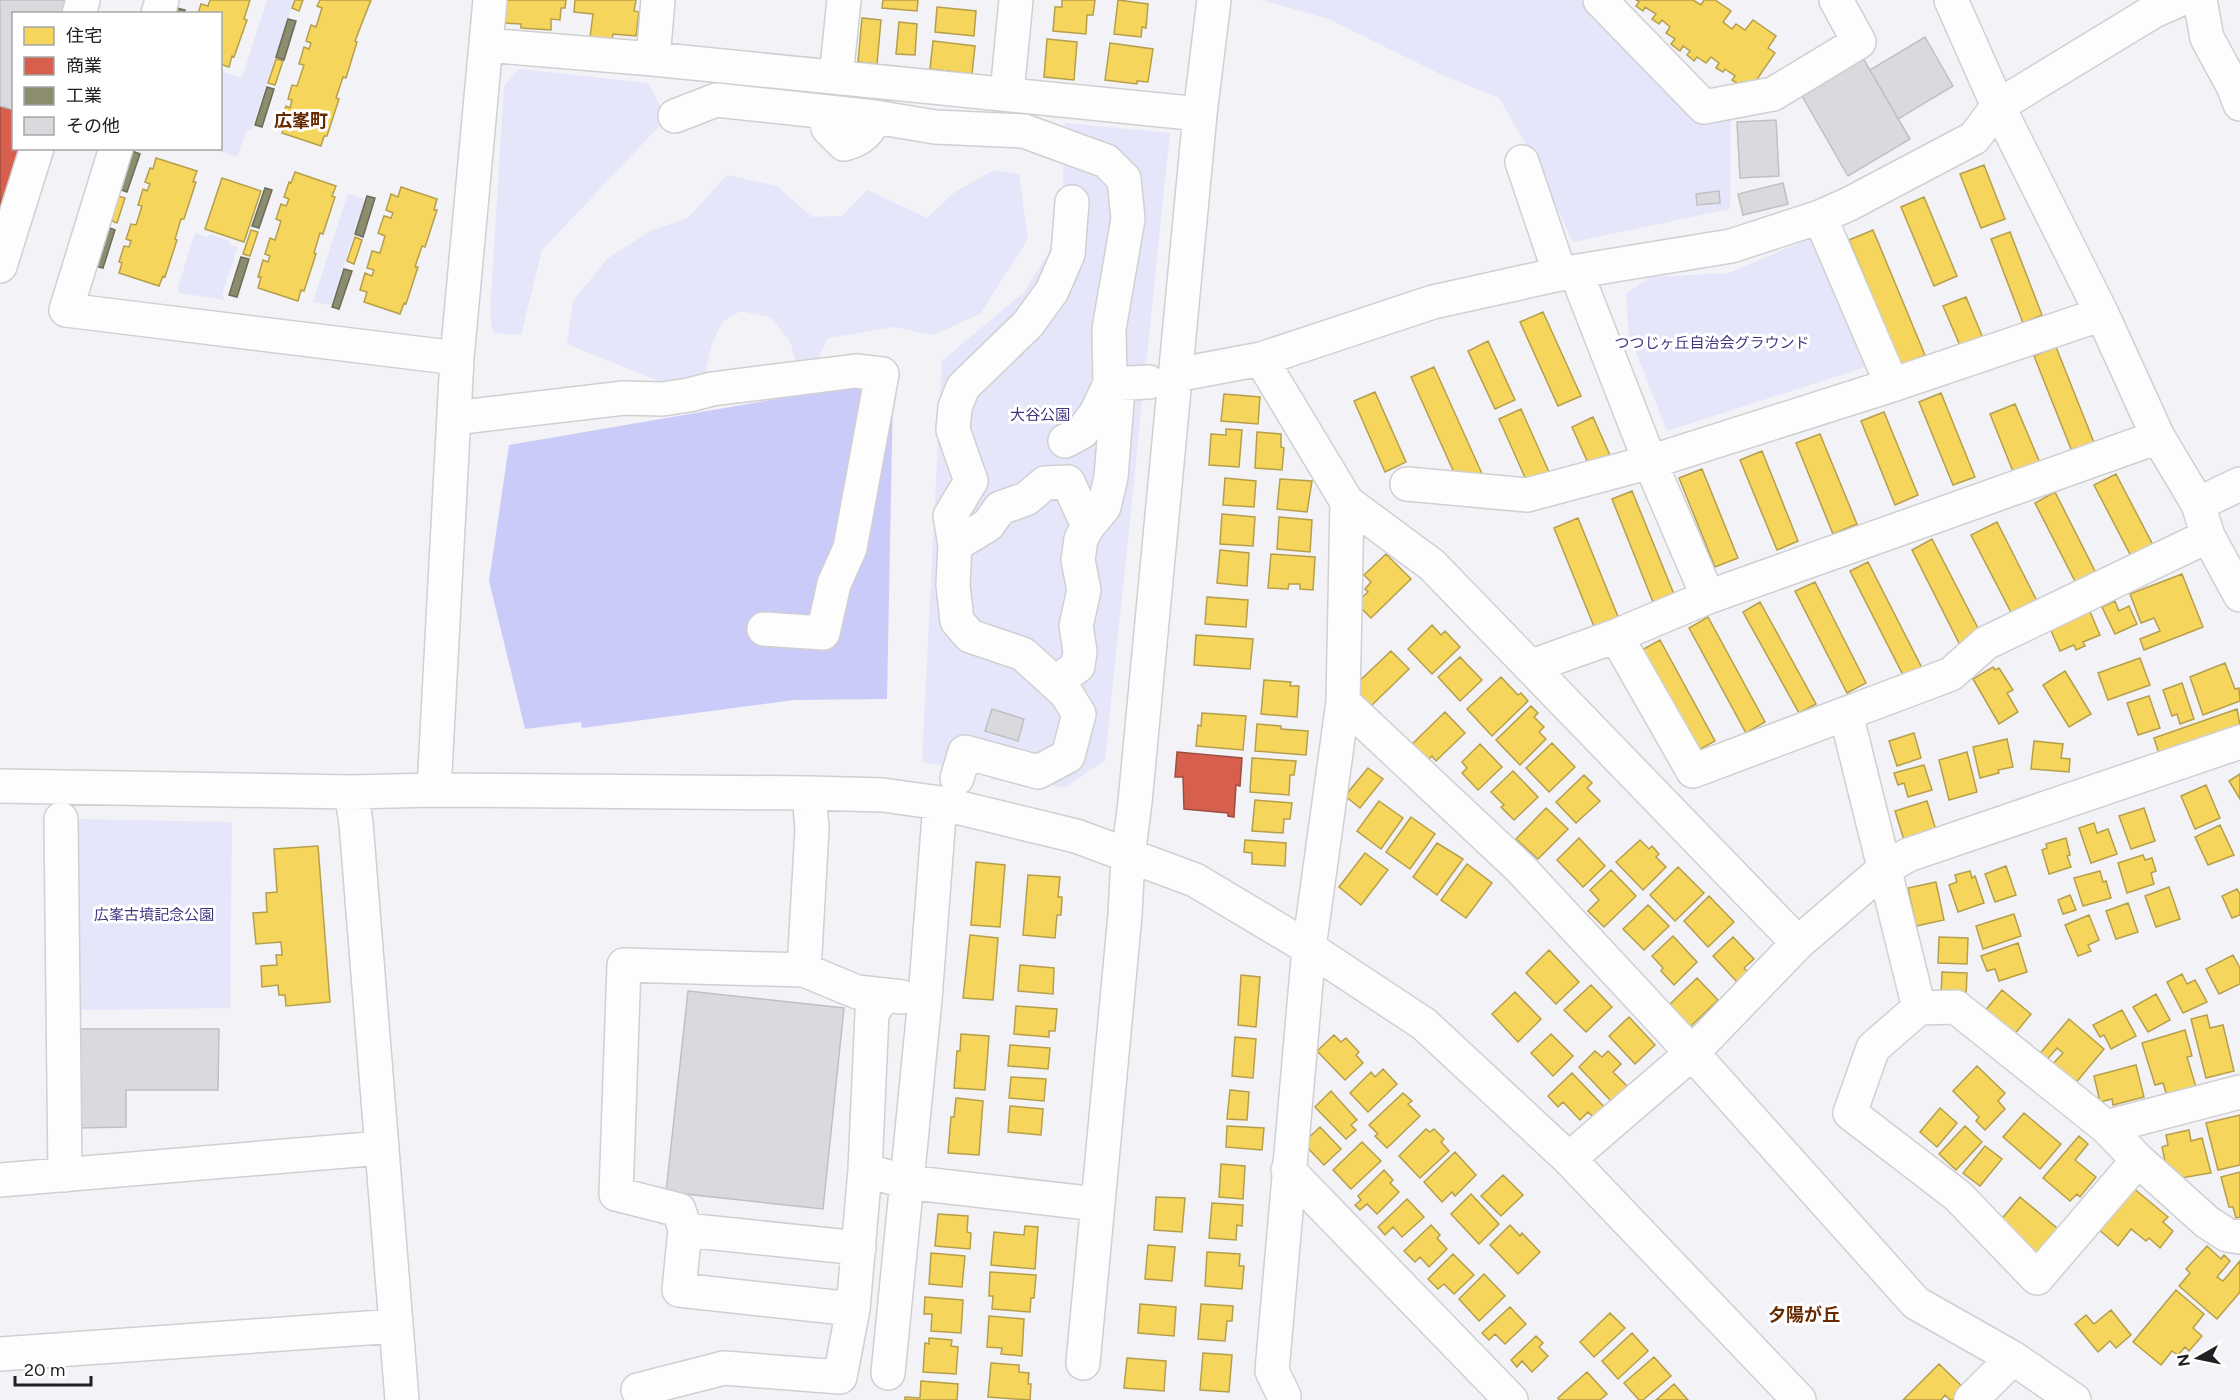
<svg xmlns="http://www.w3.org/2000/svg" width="2240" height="1400" font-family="Figtree,'Noto Sans JP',sans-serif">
<rect width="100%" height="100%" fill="#f2f2f7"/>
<path fill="#e5e6fa" d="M267,0h27l-42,128 -6,4 -9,25 -25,-8 8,-1 1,-77 21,7z
M1261,0h349l77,86 44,16 -1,107 -157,33 -43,-91 -31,-53 -61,-25 -109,-54z
M519,69l129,14 19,35 -125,132 -21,85 -28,-2 -3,-20 14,-227z
M1065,123l105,10 -65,627 -40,28 -143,-26 20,-401 82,-69 37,-59z
M994,170l25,4 9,65 -48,75 -47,21 -39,-8 -66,11 -11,23 -20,6 -7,-26 -20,-24 -29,-6 -19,11 -10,22 -8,33 -43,5 -94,-38 6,-43 34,-42 43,-28 38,-13 39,-43 50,11 35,31 30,-1 25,-26 60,28 28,-26z
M348,193l17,6 -34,106 -18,-3z
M195,233l13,4 2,-3 19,7v3l9,3 -16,47 3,6 -45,-7 -3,-3z
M1820,234l55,130 -208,67 -38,-96 -3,-41 24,-17 79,-4z
M76,819l156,3 -2,186 -151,2z"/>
<path fill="#cacbf8" d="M853,386l40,5 -6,308 -93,1 -212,28 -1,-6 -56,7 -36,-148 20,-136z"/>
<path fill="#f6d55c" stroke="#b69f4b" stroke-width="1.5" d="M210,0h40l-6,19 3,1 -13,37 -2,-1 -3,11 -9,-3v-50h-22l3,-10 7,2z
M295,0h8l-4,11 -7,-3z
M320,0h51l-16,41 2,1 -11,36 -3,-1 -7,21 3,1 -12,37h-3l-3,10 -39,-13 4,-10 -5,-2 5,-15 4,2 2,-8 -4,-1 4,-14 5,1 7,-21 -5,-1 5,-17 5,2 2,-6 -5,-2 5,-16 5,2 6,-19 -5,-2z
M505,0h61l-1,8h-4l-1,12 -9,-1v11l-30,-2v-4l-17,-1z
M575,0h61l-2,11 5,1 -3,24 -23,-2 -1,6 -22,-3 3,-23 -19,-2z
M883,0h35l-1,11 -35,-3z
M1062,0h33l-2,15h-6l-1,19 -33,-3 2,-24h7z
M1118,0l30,4 -2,24 -4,-1 -1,10 -27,-3z
M1636,0h57l8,5 3,-5h11l16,11 -8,11 9,7 4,-5 9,6 8,-10 23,16 -8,12 7,5 -24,35 -9,-6 -2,3 -8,-5 3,-4 -10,-7 -2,3 -7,-4 3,-5 -8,-6 -5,6 -9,-6 -3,4 -7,-6 3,-4 -7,-5 -3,5 -9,-7 4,-5 -9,-6 4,-6 -8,-7 -3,4 -7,-5 4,-5 -11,-7 -2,4 -7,-5 3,-4z
M937,7l39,4 -2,25 -39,-4z
M862,18l19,2 -4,44 -19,-2z
M899,22l18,2 -2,31 -19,-1z
M1047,39l30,3 -3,38 -30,-3z
M933,41l42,5 -3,28 -42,-5z
M1110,43l43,6 -5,33 -11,-1v3l-32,-4z
M276,59l7,2 -8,24 -7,-2z
M156,158l41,13 -4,11h3l-12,37h-3l-6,20 2,1 -12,37 -2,-1 -4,10 -40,-13 3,-10 -3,-1 5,-16 5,1 2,-6 -5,-2 5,-15 5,1 6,-19 -4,-1 5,-16 4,2 3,-7 -5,-2 5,-14 3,1z
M1984,165l21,54 -24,9 -21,-54z
M295,172l41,14 -4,10 3,1 -12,37 -3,-1 -6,20 2,1 -12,37 -3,-1 -3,11 -40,-13 3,-11h-3l5,-17 5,2 2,-6 -5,-2 5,-16 5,2 6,-19 -5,-2 5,-15 5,2 3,-7 -5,-2 5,-15 2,1z
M222,178l39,13 -17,51 -39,-13z
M401,187l36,12 -3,11h3l-12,37 -3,-1 -7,21h3l-12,37 -2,-1 -4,11 -36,-12 3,-10 -7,-2 5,-17 7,3 2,-6 -7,-2 5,-17 8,2 5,-17 -7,-3 6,-17 7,2 2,-5 -7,-3 5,-16 7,3z
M118,196l7,2 -8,25 -7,-3z
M1924,197l33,79 -23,10 -33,-79z
M251,230l7,2 -8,24 -7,-2z
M1873,230l52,125 -24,11 -52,-126z
M2010,232l32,83 -19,8 -32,-84z
M355,237l7,3 -8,24 -7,-3z
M1966,297l17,41 -22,10 -18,-42z
M1543,312l38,84 -23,10 -38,-84z
M1488,341l27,59 -20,9 -27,-58z
M2056,347l39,98 -22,9 -39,-98z
M1434,367l50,111 -23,10 -50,-111z
M1375,392l31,70 -21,10 -31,-71z
M1941,393l34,84 -22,8 -34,-83z
M1224,394l36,3 -2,27 -37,-3z
M2015,404l25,59 -26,11 -24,-60z
M1521,409l32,72 -22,10 -32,-72z
M1884,412l34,83 -23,10 -34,-84z
M1593,417l20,45 -21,10 -20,-45z
M1226,429l16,1 -3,37 -30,-2 2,-31 15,1z
M1257,432l24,2v13l3,1 -2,22 -27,-2z
M1820,434l37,90 -24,10 -37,-91z
M1762,451l36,90 -21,9 -37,-90z
M1702,469l36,89 -23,9 -36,-89z
M2116,474l38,73 -22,11 -38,-73z
M1225,478l31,3 -2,26 -31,-2z
M1280,479l32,2 -5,31 -30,-3z
M1632,491l44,108 -21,8 -43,-108z
M2055,492l45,89 -20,10 -45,-88z
M1222,514l33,3 -2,29 -33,-2z
M1279,517l33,3 -2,32 -33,-3z
M1578,518l41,101 -24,10 -41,-101z
M1997,522l43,85 -25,13 -44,-85z
M1932,539l50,97 -21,11 -49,-97z
M1220,550l29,3 -2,33 -30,-3z
M1271,554l44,3 -2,33 -13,-1v-5h-11l-1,5 -20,-1z
M1386,554l25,25 -40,39 -15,-15 12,-11 -3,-3 6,-7 -7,-7z
M1868,562l54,106 -18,9 -54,-106z
M2182,574l21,53 -59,23 -4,-11 20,-8 -6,-13 -13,5 -11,-29z
M1815,582l51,101 -19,10 -52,-102z
M1207,597l41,3 -2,27 -41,-3z
M2115,601l4,10 10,-5 8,18 -22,10 -13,-27z
M1760,602l56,102 -17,9 -56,-101z
M2088,607l12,28 -17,7 2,4 -9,4 -2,-5 -14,6 -12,-27z
M1708,617l57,105 -19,11 -57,-105z
M1432,625l9,10 4,-4 15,16 -28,27 -24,-25z
M1196,635l57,4 -3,30 -56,-4z
M1660,640l55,101 -20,11 -55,-101z
M1391,651l18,18 -39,38 -18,-19z
M1460,657l22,23 -22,21 -22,-24z
M2140,658l10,27 -42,15 -10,-27z
M2225,663l10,26 4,-1 1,13 -37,14 -13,-38z
M1993,667l2,3 4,-2 14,22 -6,3 11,19 -19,12 -26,-45z
M2065,671l26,43 -22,13 -26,-42z
M1501,677l17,18 3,-2 7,8 -36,35 -25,-27z
M1264,680l27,2 -1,4h9l-2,31 -36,-3z
M2182,683l12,36 -14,5 -3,-10 -5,2 -9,-26z
M2149,696l11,32 -22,7 -11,-32z
M1531,706l7,7 -4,4 10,10 -5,5 7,7 -26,26 -24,-25z
M2237,709l3,16 -81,29 -5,-16z
M1445,712l20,21 -29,28 -4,-5 -11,11 -15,-17z
M1202,713l44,3 -3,34 -47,-4 2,-21 3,1z
M1257,724l24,2v3l27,2 -2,24 -51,-4z
M1914,733l7,25 -24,8 -8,-25z
M2007,739l6,28 -15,3 1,3 -19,5 -7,-31z
M2034,741l29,3 -2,14 9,1 -1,13 -38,-3z
M1552,743l23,24 -26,25 -23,-24z
M1480,744l22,23 -24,23 -16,-17 5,-5 -5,-6z
M1967,752l10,40 -28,8 -10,-40z
M1252,758l44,3 -2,14h-4l-1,20 -39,-3z
M1924,765l8,25 -24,7 -4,-14 -6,2 -4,-12z
M1368,768l15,11 -23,29 -15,-12z
M1513,771l25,26 -24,23 -13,-13 3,-2 -13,-13z
M2240,774v25l-11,-18z
M1584,775l8,8 -5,5 13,13 -24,22 -20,-21z
M2206,785l14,33 -25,11 -14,-33z
M1255,800l37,3 -2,16h-6l-1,14 -31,-2z
M1379,801l24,17 -22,31 -24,-18z
M1927,801l9,29 -32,10 -9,-29z
M1546,808l22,21 -30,30 -22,-20z
M2144,808l11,33 -24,8 -12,-33z
M1411,817l24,17 -25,35 -24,-17z
M2094,823l3,10 11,-4 9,25 -26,9 -12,-35z
M2220,825l14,30 -26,10 -13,-28z
M1579,838l26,28 -22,21 -26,-27z
M2066,838l4,17 -3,1 4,11 -22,7 -7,-24 5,-2 -1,-4z
M1245,840l41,3 -1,23 -33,-2v-11l-8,-1z
M1640,840l9,9 3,-3 7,8 -3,3 10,10 -23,23 -27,-28z
M1437,843l26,16 -26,36 -24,-18z
M318,846l12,156 -44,4 -1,-11h-6l-1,-10 -16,2 -1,-21 16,-1 -1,-10h6l-1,-13 -25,2 -3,-31 14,-1 -1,-19 11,-1 -3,-43z
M1365,853l23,17 -27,35 -22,-18z
M2143,855l2,5 7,-2 4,13 -5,2 3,11 -27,9 -9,-30z
M976,862l29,3 -5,62 -29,-2z
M1467,864l25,19 -26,35 -25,-18z
M2006,866l10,29 -21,7 -10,-28z
M1678,867l26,26 -29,28 -25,-26z
M1611,870l25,26 -32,31 -16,-16 11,-11 -9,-10z
M1970,871l2,7 3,-2 9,27 -26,9 -9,-27 8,-3 -2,-7z
M2100,871l3,11 3,-1 5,17 -28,8 -9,-28z
M1028,875l32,2 -2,20h4l-1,18h-4l-2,23 -32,-3z
M1936,882l8,38 -28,6 -8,-38z
M2169,887l11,32 -24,8 -11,-31z
M2237,889l3,5v21l-8,3 -10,-22z
M2070,895l6,15 -13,4 -5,-14z
M1709,896l25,26 -26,25 -24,-26z
M2128,903l10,29 -22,7 -10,-28z
M1648,905l21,21 -25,24 -21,-21z
M2014,914l7,22 -38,13 -7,-23z
M2089,915l10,25 -11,5 3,6 -13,5 -13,-31z
M970,935l28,3 -5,62 -30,-2z
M1673,936l24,26 -23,23 -13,-14 2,-3 -11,-12z
M1733,937l21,22 -10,9 5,5 -11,10 -25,-27z
M1939,937l29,1 -1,26 -29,-1z
M2018,943l9,29 -28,9 -4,-12 -8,2 -6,-15z
M1549,950l30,32 -23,22 -30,-31z
M2233,955l7,13v16l-21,10 -13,-25z
M1020,965l34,3 -1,26 -35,-3z
M1942,972l25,1 -1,24 -25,-1z
M2182,974l5,10 8,-4 12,22 -24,11 -16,-31z
M1241,975l19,2 -4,50 -18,-2z
M1697,978l21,22 -28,27 -21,-22z
M1591,985l21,22 -26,25 -22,-22z
M2002,990l29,24 -17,21 -29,-24z
M1515,992l26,27 -23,23 -26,-28z
M2156,994l14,26 -22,12 -15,-25z
M1016,1006l41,3 -2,22h-6v6l-35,-3z
M2122,1010l14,26 -25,13 -7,-14 -4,2 -7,-12z
M2207,1015l3,13 13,-3 11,46 -28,7 -15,-59z
M1629,1017l26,28 -20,19 -26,-28z
M2069,1019l35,30 -30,36 -23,-19 12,-13 -6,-5 -12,14 -7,-6z
M2185,1030l7,26 -5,1 9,30 -29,9 -4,-13 -8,2 -13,-42z
M961,1034l28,2 -4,54 -31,-2 3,-37h3z
M1551,1034l22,22 -20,20 -22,-23z
M1334,1035l7,7 5,-4 13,14 -3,3 7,8 -18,17 -28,-29z
M1235,1037l21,2 -3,39 -21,-2z
M1010,1045l40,3 -2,21 -40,-3z
M1595,1051l7,6 6,-6 13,13 -8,8 14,14 -15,16 -33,-35z
M2136,1065l8,32 -31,8 -1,-6 -12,3 -6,-26z
M1977,1066l28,27 -7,8 7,8 -20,21 -9,-9 3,-4 -26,-26z
M1383,1069l14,15 -29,28 -18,-19 21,-21 4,5z
M1572,1073l36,38 -11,10 -9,-9 -8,8 -17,-18 -5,5 -10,-11z
M1011,1077l35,2 -2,22 -35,-3z
M1230,1090l19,2 -2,28 -20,-1z
M1331,1091l26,29 -6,5 5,5 -10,9 -31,-32z
M1403,1093l9,8 -4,3 12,12 -33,32 -12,-12 3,-2 -9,-9z
M956,1098l27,3 -4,54 -31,-2 3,-36h3z
M1010,1106l33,3 -2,26 -33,-3z
M1940,1108l17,15 -20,24 -17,-15z
M2024,1113l37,31 -21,25 -37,-32z
M2240,1115v50l-22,5 -12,-47z
M1227,1126l37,2 -2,22 -36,-3z
M1965,1126l17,16 -26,28 -17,-16z
M1320,1127l21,22 -17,16 -21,-22z
M1426,1129l4,3 4,-3 10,10 -3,3 8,9 -29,27 -21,-22z
M2189,1130l2,11 11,-3 9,35 -36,6 -8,-8 -5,-24 6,-2 -2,-10z
M2079,1136l9,8 -13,16 21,17 -16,20 -3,-3 -7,7 -27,-23z
M1362,1142l19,19 -30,28 -18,-19z
M1985,1146l17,13 -22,27 -17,-13z
M1455,1152l21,23 -21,21 -3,-4 -10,10 -18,-20z
M1221,1164l24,2 -2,33 -24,-2z
M1384,1170l9,10 -3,3 9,9 -22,22 -10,-10 -7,6 -5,-5 6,-5 -3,-4z
M2240,1172v45l-4,1 -3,-11h-4l-8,-30z
M1503,1175l20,20 -22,21 -20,-20z
M2132,1187l36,30 -5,5 10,9 -13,17 -11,-10 -3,3 -15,-12 -13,17 -20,-17z
M1471,1194l28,30 -20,20 -28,-30z
M1156,1197l29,1 -3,34 -28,-2z
M2020,1197l38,32 -17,29 -42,-36z
M1407,1199l17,18 -22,20 -9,-10 -8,8 -7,-8z
M1212,1203l31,2 -1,21 -5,-1 -1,15 -27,-2z
M938,1214l30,2 -1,16 4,1 -1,16 -35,-3z
M1431,1225l9,10 -3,3 10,11 -18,18 -9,-10 -5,5 -11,-11z
M1510,1225l10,11 2,-3 18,19 -22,22 -28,-29z
M1025,1226l13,1 -3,42 -44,-4 3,-33 30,3z
M1148,1245l27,2 -3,34 -27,-2z
M2207,1246l14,13 3,-4 6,6 -13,16 6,4 17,-20v31l-23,27 -38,-33 11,-13 -4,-4z
M1207,1252l33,2 -1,12h5l-2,23 -37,-3z
M931,1253l34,3 -3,31 -33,-3z
M1453,1254l21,21 -20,19 -10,-10 -6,5 -10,-10z
M990,1272l46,3 -2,23h-3l-1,14 -38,-3 1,-13h-4z
M1484,1274l21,22 -26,25 -20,-22z
M2176,1290l28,24 -11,14 9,8 -13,15 -4,-4 -7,8 -6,-4 -11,14 -28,-23z
M925,1297l38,3 -2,33 -30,-2 1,-17h-8z
M1140,1304l36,3 -2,29 -36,-3z
M1201,1304l32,2 -1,15h-5l-2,20 -27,-2z
M1510,1307l16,17 -21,20 -10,-10 -6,6 -7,-7z
M2111,1310l20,25 -15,13 -6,-7 -12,11 -23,-28 11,-9 8,9z
M1610,1313l15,15 -31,29 -14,-15z
M989,1316l35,3 -2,37 -21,-2 1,-6 -15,-1z
M1632,1333l16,18 -30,28 -16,-18z
M1536,1336l7,7 -4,4 9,9 -16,16 -10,-11 -5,6 -6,-7z
M929,1338l23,2 -1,6 7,1 -2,27 -33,-2 2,-29 4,1z
M1203,1353l29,2 -3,37 -29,-2z
M1654,1357l17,19 -28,24h-4l-15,-17z
M1127,1358l39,3 -2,30 -40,-3z
M991,1363l28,2v7l10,1 -1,11h3l-1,16 -42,-3z
M1939,1364l29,28 -8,8h-10l-5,-5 -4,5h-38z
M1587,1372l20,22 -7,6h-41l-1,-2z
M921,1381l37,3 -1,16h-52v-3l15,1z
M1674,1384l14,16h-32z"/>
<path fill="#d6604d" stroke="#9f4d40" stroke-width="1.5" d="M0,106l14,4v38h6l-20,67z
M1177,752l65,6 -2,28 -4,-1 -2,32 -6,-1v-3l-44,-4 -1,-32h-8z"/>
<path fill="#8c8c6e" stroke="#6c6c58" stroke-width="1.5" d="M177,8l8,2 -1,4h-9z
M288,19l8,2 -12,39 -8,-3z
M267,87l7,2 -12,38 -7,-2z
M132,151l8,3 -13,38 -8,-3z
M265,188l7,2 -13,38 -7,-2z
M367,196l8,2 -12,39 -8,-3z
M107,227l8,3 -12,38 -8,-2z
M241,257l8,2 -12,38 -8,-2z
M344,269l8,2 -13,38 -7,-2z"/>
<path fill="#dadade" stroke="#c0c0c4" stroke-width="1.5" d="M0,0h67l-5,14h-48v96l-14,-4z
M1925,37l28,49 -55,33 -28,-49z
M1860,53l50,86 -62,37 -50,-87z
M1776,120l3,56 -39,2 -3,-56z
M1783,183l5,21 -45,11 -5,-21z
M1719,191l1,12 -23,2 -1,-11z
M992,709l32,10 -6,22 -33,-10z
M688,991l156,17 -21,201 -157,-17z
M79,1029h140l-1,61h-92v37l-48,1z"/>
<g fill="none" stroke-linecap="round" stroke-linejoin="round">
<g stroke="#d0d0d3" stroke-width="36">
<path id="minor" d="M1600,0l104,107 69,-13 86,-52 -23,-42
M1951,0l47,106 104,208 56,123 40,67 10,32 32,59
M2200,0l7,38 26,48 7,18
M79,14l4,-14
M158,14l4,-14
M486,45l167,14 547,55
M653,59l5,-59
M836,77l8,-77
M1007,93l9,-93
M825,113l3,15 16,16c16,-4 26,-12 31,-27
M675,116l41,-16 159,17 60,10 89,4 82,30 18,18 4,40 -19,110 1,55 7,18 -6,75 -7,30 -16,19 -7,13 -3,21 6,30 -8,36 4,25 -2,15 -23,17
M116,148l-50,162 391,48
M1522,162l38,112
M1820,217l72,168
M0,266l37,-118
M1576,272l74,190 58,135
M1261,359l86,143 85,63 366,378
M1176,375l85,-16 172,-57 127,-28 171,-28 89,-29 29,-13 125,-66 24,-32 156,-95 25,-11
M454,418l170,-20 38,1 27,-4 23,-6 144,-18 26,3 -32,174 -16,36 -11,49 -59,-4
M1065,441l17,-9 14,-19 14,-29 39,-2
M1407,484l120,11 123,-33 242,-77 210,-71
M2198,504l42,-20
M955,545l33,-20 12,-17 26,-9 19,-16 23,-1 20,44
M1616,636l77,135 258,-97 35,-31 222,-107
M1532,666l84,-30 92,-39 450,-160
M1343,702l177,166 172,185 224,250 97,55 61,42
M1846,714l73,294
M957,778l8,-26 73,20 30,-16 11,-42 -13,-21 -43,-39 -53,-18 -13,-15 -4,-36 2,-40 -5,-29 21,-35 -18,-51 2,-23 8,-20 65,-63 24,-33 16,-37 4,-52
M0,786l351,6 83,-2 375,3 74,2 57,8 136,33 119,44 114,68 115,76 145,135 230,241
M434,790l23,-432 33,-358
M351,792l5,31 46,577
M61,819l4,356
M804,970l8,-141 -3,-36
M2106,1127l134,-35
M1569,1159l123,-106 106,-110 86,-74 24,-14 332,-113
M2138,1160l-101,118 -79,-82 -108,-83 23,-65 46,-40 37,-1 150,120 32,33 69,62 20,13 13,2
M865,1170l7,-157 12,-18 18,2
M1288,1170l223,230
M0,1180l381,-32
M685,1230l-6,-20 -63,-16 8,-229 180,5 53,22 27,3
M859,1248l-174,-18 -6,60 174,19 12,-139 41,12 190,22
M0,1354l395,-28
M1083,1363l42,-448 3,-58 7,-55 65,-688 14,-114
M888,1373l37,-374 15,-196
M638,1390l86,-22 116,9 13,-68
M1284,1396l-12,-25 37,-423 34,-246 4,-200
M1971,1400l42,-42"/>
</g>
<use href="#minor" stroke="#fdfdfe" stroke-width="33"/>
</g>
<g text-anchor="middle" stroke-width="6" stroke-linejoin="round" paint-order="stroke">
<g font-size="15" fill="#3f3881" stroke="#fff">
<text x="1712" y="348">つつじヶ丘自治会グラウンド</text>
<text x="1040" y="420">大谷公園</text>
<text x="154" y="920">広峯古墳記念公園</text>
</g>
<g font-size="18" font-weight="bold" fill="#672a00" stroke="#fff">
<text x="301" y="127">広峯町</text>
<text x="1804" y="1321">夕陽が丘</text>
</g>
</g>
<rect x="12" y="12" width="210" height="138" fill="#ffffff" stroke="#a6a6a7" stroke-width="1.5"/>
<rect x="24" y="27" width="30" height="18" fill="#f6d55c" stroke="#a6a6a7" stroke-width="1.5"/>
<text x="66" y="42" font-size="18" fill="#202023">住宅</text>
<rect x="24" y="57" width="30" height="18" fill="#d6604d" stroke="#a6a6a7" stroke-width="1.5"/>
<text x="66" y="72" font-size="18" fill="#202023">商業</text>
<rect x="24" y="87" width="30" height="18" fill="#8c8c6e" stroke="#a6a6a7" stroke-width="1.5"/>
<text x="66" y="102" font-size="18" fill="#202023">工業</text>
<rect x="24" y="117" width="30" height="18" fill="#dadade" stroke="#a6a6a7" stroke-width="1.5"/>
<text x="66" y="132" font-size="18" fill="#202023">その他</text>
<g transform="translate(2198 1358) rotate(261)" stroke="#ffffff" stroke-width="4.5" paint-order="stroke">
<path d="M0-4.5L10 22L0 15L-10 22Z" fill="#202023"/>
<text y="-9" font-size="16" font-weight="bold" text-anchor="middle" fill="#202023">N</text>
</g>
<path d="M15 1376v9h76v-9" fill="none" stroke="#202023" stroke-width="3"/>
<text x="24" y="1376" font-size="18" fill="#202023" stroke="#ffffff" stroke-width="4.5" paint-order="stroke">20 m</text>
</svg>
